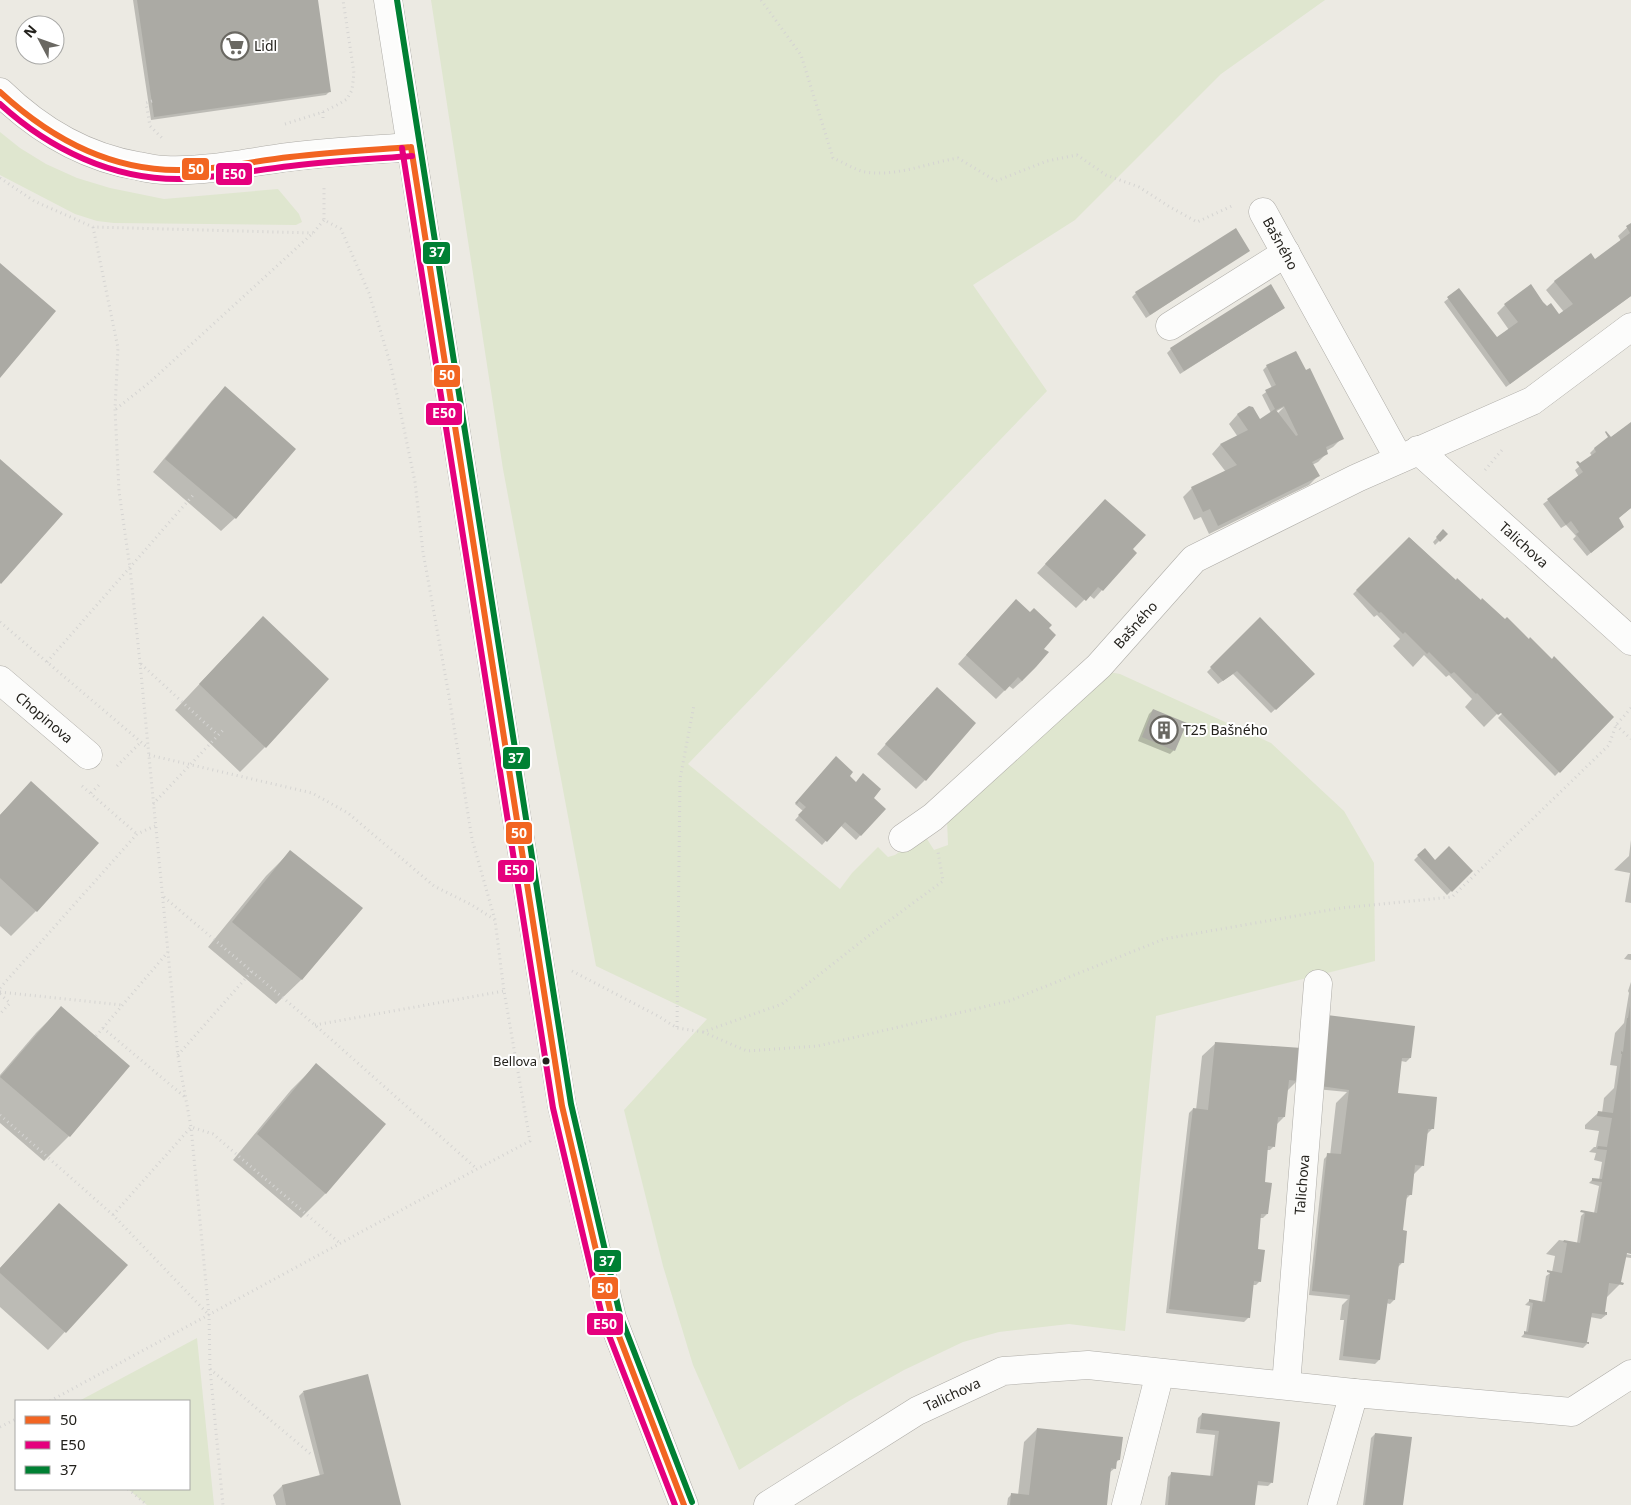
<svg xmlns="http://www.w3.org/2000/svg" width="1631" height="1505" font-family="'Noto Sans',sans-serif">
<rect width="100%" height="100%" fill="#eceae3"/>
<path fill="#dfe6cf" d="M431,0h894l-104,74 -146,146 -102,65 74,106 -359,373 152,125 12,-16 26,-26 10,10 7,-2 28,-19 4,3 7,11 14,-5 -1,-25 162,-148 11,2 151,69 73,68 30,52 1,98 -219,55 -31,315 -56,-7 -70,8 -36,10 -59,28 -55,31 -110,69 -46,-105 -30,-99 -39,-156 83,-91 -111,-53 -93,-497z
M0,132l20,16 26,16 31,14 33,10 54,11 114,-10 21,25 3,8 -6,3 -182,-2 -17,-2 -22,-7 -75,-39z
M197,1338l17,167h-67l-19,-16h61v-88h-110z"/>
<path fill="#0003" fill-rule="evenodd" d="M133,0h184l13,91 -4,4 -175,25z
M1631,224v72l-125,91 -62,-85 15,-12 38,49 12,-9 -12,-17 8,-8 37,-2 17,13 5,-4 -18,-22 9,-9 39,-20 27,-20 -3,-5z
M1248,251l-102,67 -14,-21 4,-4z
M1284,308l-104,66 -13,-21 4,-4z
M1267,366l75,72 -9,9 -7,4 1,2 -9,9 -6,3 6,11 -9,9 -100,49 -8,-17 -7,3 -11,-23 9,-9 34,-16 -14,-18 8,-9 18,-8 -9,-13 8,-9 13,-8 10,13 11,-7 -9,-18 10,-7 -9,-18zM1284,407l-7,7 -2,-2z
M225,388l10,130 -14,13 -68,-59 59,-71z
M1631,423v85l-13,10v12l-31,26 -14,-17 3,-3 -10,-11 -5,3 -18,-24 36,-27 -4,-7 17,-14 -2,-3 4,-4z
M1097,509l34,40 -29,41 -8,9 -5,-4 -13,13 -39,-35z
M1443,531l3,3 -11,11 -2,-3z
M1410,538l47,44 155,135 -57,59 -57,-58 46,-48 -2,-1 -58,58 -19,-20 7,-8 -23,-24 -3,2 -22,-22 -11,12 -20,-21 7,-7 -23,-24 -3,2 -21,-23z
M1007,610l40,18 -4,21 -21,32 -9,8 -4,-3 -13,13 -38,-35z
M1260,619l54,55 -43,39 -38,-39 -15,10 -11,-12z
M238,643l27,104 -25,25 -65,-62z
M928,697l-3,83 -9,9 -39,-35z
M1153,710l21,40 -4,4 -32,-13 11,-27z
M832,762l52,47 -28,31 -16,-15 -18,20 -27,-25 8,-9 -8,-7z
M31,783l5,128 -25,25 -11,-10v-111z
M1631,840v63l-6,-1 5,-29 -16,-3 15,-14z
M1424,850l11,11 36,10 -24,24 -33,-35z
M290,852l71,57 -60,71 -25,24 -68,-57 58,-71z
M1628,954h3v6l-7,-1z
M1631,982v271l-10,-2 -1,2 11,2v3l-7,-1 -4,27 -14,14 -3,15 3,2 -5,4 -11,-2 -5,26 2,1 -4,4 -62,-11 5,-5 4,-26 -5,-1 4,-4 13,2 4,-27 6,-4 3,-16 -9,-2 13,-14 18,3 4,-27 4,-4 9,1 5,-27 -10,-3 4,-4 6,1 3,-18 -8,-2 2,-7 -7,-1 5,-5h2l3,-16 -14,-2v-4l14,-13 3,1 2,-15 10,-10 3,-22 -7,-1 5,-32 9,-10 5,-30 -1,-2z
M61,1008l8,128 -25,25 -44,-38v-48l36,-42z
M1323,1021l87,37 -4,4 -5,-1 -4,34 35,34 -6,6 -3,30 -10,10 -3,20 -4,4 -5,32 1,32 -4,4 -4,33 -4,4 -4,-1 -7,57 -4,4 -36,-4 5,-40h-4l2,-15 6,-6 -39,-4 15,-136 4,-4 2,1 6,-53 11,-11 -31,-3z
M1216,1043l81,38 -10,10 -3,26 -8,8 -2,21 -4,4h-3l-3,33 3,31 -4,4h-3l-4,33 4,30 -4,4h-4l-3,32 -5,5 -78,-9 23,-200 4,-4 3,1 6,-54z
M316,1065l10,128 -25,25 -68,-58 58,-70z
M59,1204l68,61 -79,85 -48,-43v-39z
M303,1392l97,113h-124l-3,-10 9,-9 38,-10 -21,-80z
M1202,1414l70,68 -4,4 -12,-1 -2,20h-89l3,-28 4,-4 38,4 5,-42 -19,-2 2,-15z
M1037,1429l82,31 -4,3v5l-6,5 -3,32h-99l1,-7 4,-4 6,1 6,-53z
M1375,1434l27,71h-39l8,-67z"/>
<path fill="#abaaa4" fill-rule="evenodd" d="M137,0h181l13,92 -177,25z
M1631,223v73l-121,88 -63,-87 12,-9 38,49 21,-15 -14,-18 27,-20 12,18 4,4 4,-3 8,11 14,-10 -19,-23 37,-28 4,6 35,-26 -4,-7z
M1236,228l14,23 -100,64 -15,-23z
M0,263l56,48 -56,67z
M1271,284l14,24 -101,63 -14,-23z
M1296,351l10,19 4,-2 34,71 -18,8 2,7 -16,8 8,14 -102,50 -8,-17 -7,3 -12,-25 46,-22 -17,-21 28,-14 -11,-16 12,-8 4,1 7,12 15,-10 -10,-19 11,-5 -10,-20zM1284,406l14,29 -2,1 -20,-26z
M225,386l71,63 -60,70 -71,-60z
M1631,422v86l-12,10 5,9 -33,26 -15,-19 3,-2 -8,-11 -5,4 -19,-26 36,-27 -7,-10 2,-1 2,2 16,-11 -2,-4 14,-11 -3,-5 1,-1 5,6z
M0,459l63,55 -62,70 -1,-1z
M1105,499l41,36 -13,14 4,4 -34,38 -5,-4 -12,14 -41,-37z
M1443,529l5,5 -8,8 -4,-5z
M1409,537l47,43 1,-2 24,22 1,-2 23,21 2,-2 22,22 1,-2 22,22 2,-3 60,61 -54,56 -59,-60 -3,2 -21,-22 -1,1 -22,-22 -3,2 -22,-22 -2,2 -22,-22 -2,2 -22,-22 -2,1 -23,-23z
M1016,599l14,13 4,-4 18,17 -3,3 7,7 -12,14 5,3 -13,15 -14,14 -4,-4 -13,14 -39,-36z
M263,616l66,63 -63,69 -67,-64z
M1260,617l55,57 -39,36 -39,-39 -14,10 -13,-14z
M937,687l39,36 -50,58 -41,-37z
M1153,709l34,14 -12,28 -33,-14z
M836,756l17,16 -3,4 6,6 7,-9 18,16 -7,9 12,11 -25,27 -16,-14 -18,20 -29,-27 8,-8 -7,-6 -2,3 -2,-1z
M31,781l68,62 -62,69 -37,-34v-63z
M1449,846l24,25 -21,21 -35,-37 8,-7 10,12z
M290,850l73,58 -61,72 -70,-58z
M61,1006l69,60 -60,71 -70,-60z
M1630,1006l1,248 -4,-1 -6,29 3,1 -1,2 -14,-2 -4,29h2v3l-15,-2 -5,29h2v2l-65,-10v-3l4,1 5,-29 -4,-1v-3l16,3 5,-29 -3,-1v-2l15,3 5,-30 -4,-1 1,-2 16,3 5,-30 -5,-1 1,-2 16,3 5,-31 -10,-1v-3l10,1 5,-29 -10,-1 1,-3 9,1 5,-29 -15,-2 1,-5 15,2 9,-59h-1v-3l2,1 4,-34h1z
M1327,1015l88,11 -4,32h-9l-4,35 39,4 -3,32h-6l-4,37 -9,-1 -3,30h-5l-4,35 4,1 -3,32h-5l-4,37 -7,-1 -8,61 -37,-4 7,-61 -38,-4 15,-138 14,1 8,-64 -29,-4z
M1215,1042l87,6 -4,33 -9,-1 -4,37h-7l-3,30 -7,-1 -3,36 7,1 -4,31h-7l-3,35 7,1 -4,32 -7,-1 -4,37 -81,-9 24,-201 15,2z
M316,1063l70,61 -60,70 -69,-60z
M59,1203l69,62 -62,68 -66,-60v-5z
M368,1374l33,131h-115l-4,-20 42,-11 -21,-83z
M1202,1413l78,9 -7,61 -15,-2 -3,24h-87l3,-33 42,4 6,-45 -19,-2z
M1037,1428l86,9 -3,23h-3l-1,9 -5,-1 -4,37h-97l1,-12 18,2z
M1375,1433l37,4 -9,68h-38z"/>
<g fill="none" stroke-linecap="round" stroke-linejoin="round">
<g stroke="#aeaca7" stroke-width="29">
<g id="minor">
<path d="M388,0l174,1106 50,212 72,187"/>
<path d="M0,92c39,38 84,65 138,74 9,2 18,4 27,4 41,2 84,-8 124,-13 41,-5 81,-7 122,-10"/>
<path id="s1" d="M1263,212l136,247"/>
<path d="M1170,326l116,-73"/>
<path id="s2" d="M1418,450l213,191"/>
<path id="s3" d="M0,680l88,75"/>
<path id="s4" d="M903,838l30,-21 166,-151 95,-107 163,-81 175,-77 99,-74"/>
<path id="s5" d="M1286,1385l32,-401"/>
<path id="s6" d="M768,1505l149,-94 86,-40 85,-6 266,28 218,19 59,-38"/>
<path d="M1126,1505l34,-132"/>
<path d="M1322,1505l32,-112"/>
</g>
</g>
<path stroke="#d5d4d2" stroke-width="3" stroke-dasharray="1 4" stroke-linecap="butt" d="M761,0l40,55 32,103c10,4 22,12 32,14 32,5 62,-9 93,-14l38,23 51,-20 30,-6 29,20 33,12 31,20 27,15 37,-17
M152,101l-6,2 4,23 12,12
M323,112v9
M285,124l38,-12 16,-8 8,-5 5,-9 2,-17 -11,-73
M0,178l34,23 59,26 220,6
M93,227l25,121 -3,61 4,82 11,77 10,95 38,393 13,71 18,188 1,54 13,136
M116,409l34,-27 163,-149 11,-13
M1485,470l17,-20
M0,622l148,126
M47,662l148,-169
M141,664l77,71
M1616,725l15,14
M149,755l163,38 36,20 86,73 38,19 23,15
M117,766l24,-24
M82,786l55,48
M91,793l8,-8
M153,804l72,-76
M164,897l151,128 162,144
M572,971l86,45 19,12 26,4 79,-28 85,-67 76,-56 -5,-29
M0,988l137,-154 18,-8
M0,992l122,13
M0,994l10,9 -10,11
M315,1025l189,-34
M677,1027l3,-248 14,-74
M103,1028l83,70
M703,1032l44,19 71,-5 191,-45 155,-62 177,-31 111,-11 157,-152 7,-20 15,-17
M96,1036l72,-84
M178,1055l74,-84
M0,1115l113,100 96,100
M113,1215l78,-88 22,7 128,110
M210,1369l103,87
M50,1401l427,-232 53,-28 -26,-150 -9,-71 -23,-81 -23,-143 -26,-144 -8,-70 -24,-116 -22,-73 -28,-64 -17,-9v-35
M0,1427l16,-8
M128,1489l19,16"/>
<use href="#minor" stroke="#fcfcfb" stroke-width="28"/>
<g stroke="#fff" stroke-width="10">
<path id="bus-1" d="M0,92c50,46 111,79 180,78 37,0 73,-9 110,-13 40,-5 81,-7 121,-10
M411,147l151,959 50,212 72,187"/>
</g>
<g stroke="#fff" stroke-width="10">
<path id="bus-2" d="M0,104c49,45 113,76 181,75 37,-1 73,-9 110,-13 40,-5 80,-7 121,-10
M402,148l151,960 50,212 72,185"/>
</g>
<g stroke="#fff" stroke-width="10">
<path id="bus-3" d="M397,0l174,1104 49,211 72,187"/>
</g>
<use href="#bus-1" stroke="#f26522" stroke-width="6"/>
<use href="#bus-2" stroke="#e5007d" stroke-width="6"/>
<use href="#bus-3" stroke="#008033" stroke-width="6"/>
</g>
<defs>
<g id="supermarket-ring" transform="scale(1.4375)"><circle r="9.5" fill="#fff" stroke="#6a6862" stroke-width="1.5"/><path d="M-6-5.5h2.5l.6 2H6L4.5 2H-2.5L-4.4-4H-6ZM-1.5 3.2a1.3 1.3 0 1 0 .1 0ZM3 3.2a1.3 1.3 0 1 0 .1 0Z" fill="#6a6862"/></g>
<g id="building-ring" transform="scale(1.4375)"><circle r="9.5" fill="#fff" stroke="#6a6862" stroke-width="1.5"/><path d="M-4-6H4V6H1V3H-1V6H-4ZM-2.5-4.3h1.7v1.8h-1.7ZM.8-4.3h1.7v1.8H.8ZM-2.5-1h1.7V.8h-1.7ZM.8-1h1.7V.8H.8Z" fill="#6a6862"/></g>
</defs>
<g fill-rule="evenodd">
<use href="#supermarket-ring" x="235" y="46"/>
<use href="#building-ring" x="1164" y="730"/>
</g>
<circle fill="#24221d" stroke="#fff" stroke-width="2" cx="546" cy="1061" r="4.5"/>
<g text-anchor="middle" stroke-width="4" stroke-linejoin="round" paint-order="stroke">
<g font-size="13" fill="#24221d" stroke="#fff" text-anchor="end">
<text x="537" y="1066">Bellova</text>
</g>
<g font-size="14" fill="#24221d" stroke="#fff" text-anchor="start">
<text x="254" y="51">Lidl</text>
<text x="1183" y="735">T25 Bašného</text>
</g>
<g font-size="14" fill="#24221d" stroke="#fff">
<text dy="5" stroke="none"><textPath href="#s1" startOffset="36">Bašného</textPath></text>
<text dy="5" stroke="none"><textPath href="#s2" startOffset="142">Talichova</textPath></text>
<text dy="5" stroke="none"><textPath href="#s4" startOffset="316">Bašného</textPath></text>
<text dy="5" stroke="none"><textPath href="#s3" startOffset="58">Chopinova</textPath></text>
<text dy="5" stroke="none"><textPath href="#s5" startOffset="201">Talichova</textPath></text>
<text dy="5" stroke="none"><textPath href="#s6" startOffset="215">Talichova</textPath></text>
</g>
</g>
<g stroke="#fff" stroke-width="2">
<rect x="181" y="157" width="29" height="24" rx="5" fill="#f26522"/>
<rect x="215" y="162" width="38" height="24" rx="5" fill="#e5007d"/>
<rect x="422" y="241" width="29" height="24" rx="5" fill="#008033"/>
<rect x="433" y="364" width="28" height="24" rx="5" fill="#f26522"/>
<rect x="425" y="402" width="38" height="24" rx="5" fill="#e5007d"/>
<rect x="502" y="746" width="29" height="24" rx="5" fill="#008033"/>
<rect x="505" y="821" width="28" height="24" rx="5" fill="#f26522"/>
<rect x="497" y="859" width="38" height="24" rx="5" fill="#e5007d"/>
<rect x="593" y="1249" width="29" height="24" rx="5" fill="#008033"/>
<rect x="591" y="1276" width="28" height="24" rx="5" fill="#f26522"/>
<rect x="586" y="1312" width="38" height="24" rx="5" fill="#e5007d"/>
</g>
<g font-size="14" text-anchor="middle" font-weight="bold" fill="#fff">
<text x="196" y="174">50</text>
<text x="234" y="179">E50</text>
<text x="437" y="257">37</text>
<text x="447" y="380">50</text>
<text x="444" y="418">E50</text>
<text x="516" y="763">37</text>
<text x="519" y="838">50</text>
<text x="516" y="875">E50</text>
<text x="607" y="1266">37</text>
<text x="605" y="1293">50</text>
<text x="605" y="1329">E50</text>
</g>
<rect x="15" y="1400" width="175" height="90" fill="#ffffff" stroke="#a7a7a5"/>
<rect x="25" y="1416" width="25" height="8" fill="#f26522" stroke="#a7a7a5"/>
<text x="60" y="1425" font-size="15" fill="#24221d">50</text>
<rect x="25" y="1441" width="25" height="8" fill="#e5007d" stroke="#a7a7a5"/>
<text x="60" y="1450" font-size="15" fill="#24221d">E50</text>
<rect x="25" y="1466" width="25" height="8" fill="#008033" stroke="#a7a7a5"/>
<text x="60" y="1475" font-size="15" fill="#24221d">37</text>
<g transform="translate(40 40) rotate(311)"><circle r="24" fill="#ffffff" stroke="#a7a7a5"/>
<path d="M0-4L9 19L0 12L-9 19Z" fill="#6a6862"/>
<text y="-8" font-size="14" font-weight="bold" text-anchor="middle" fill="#24221d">N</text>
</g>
</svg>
